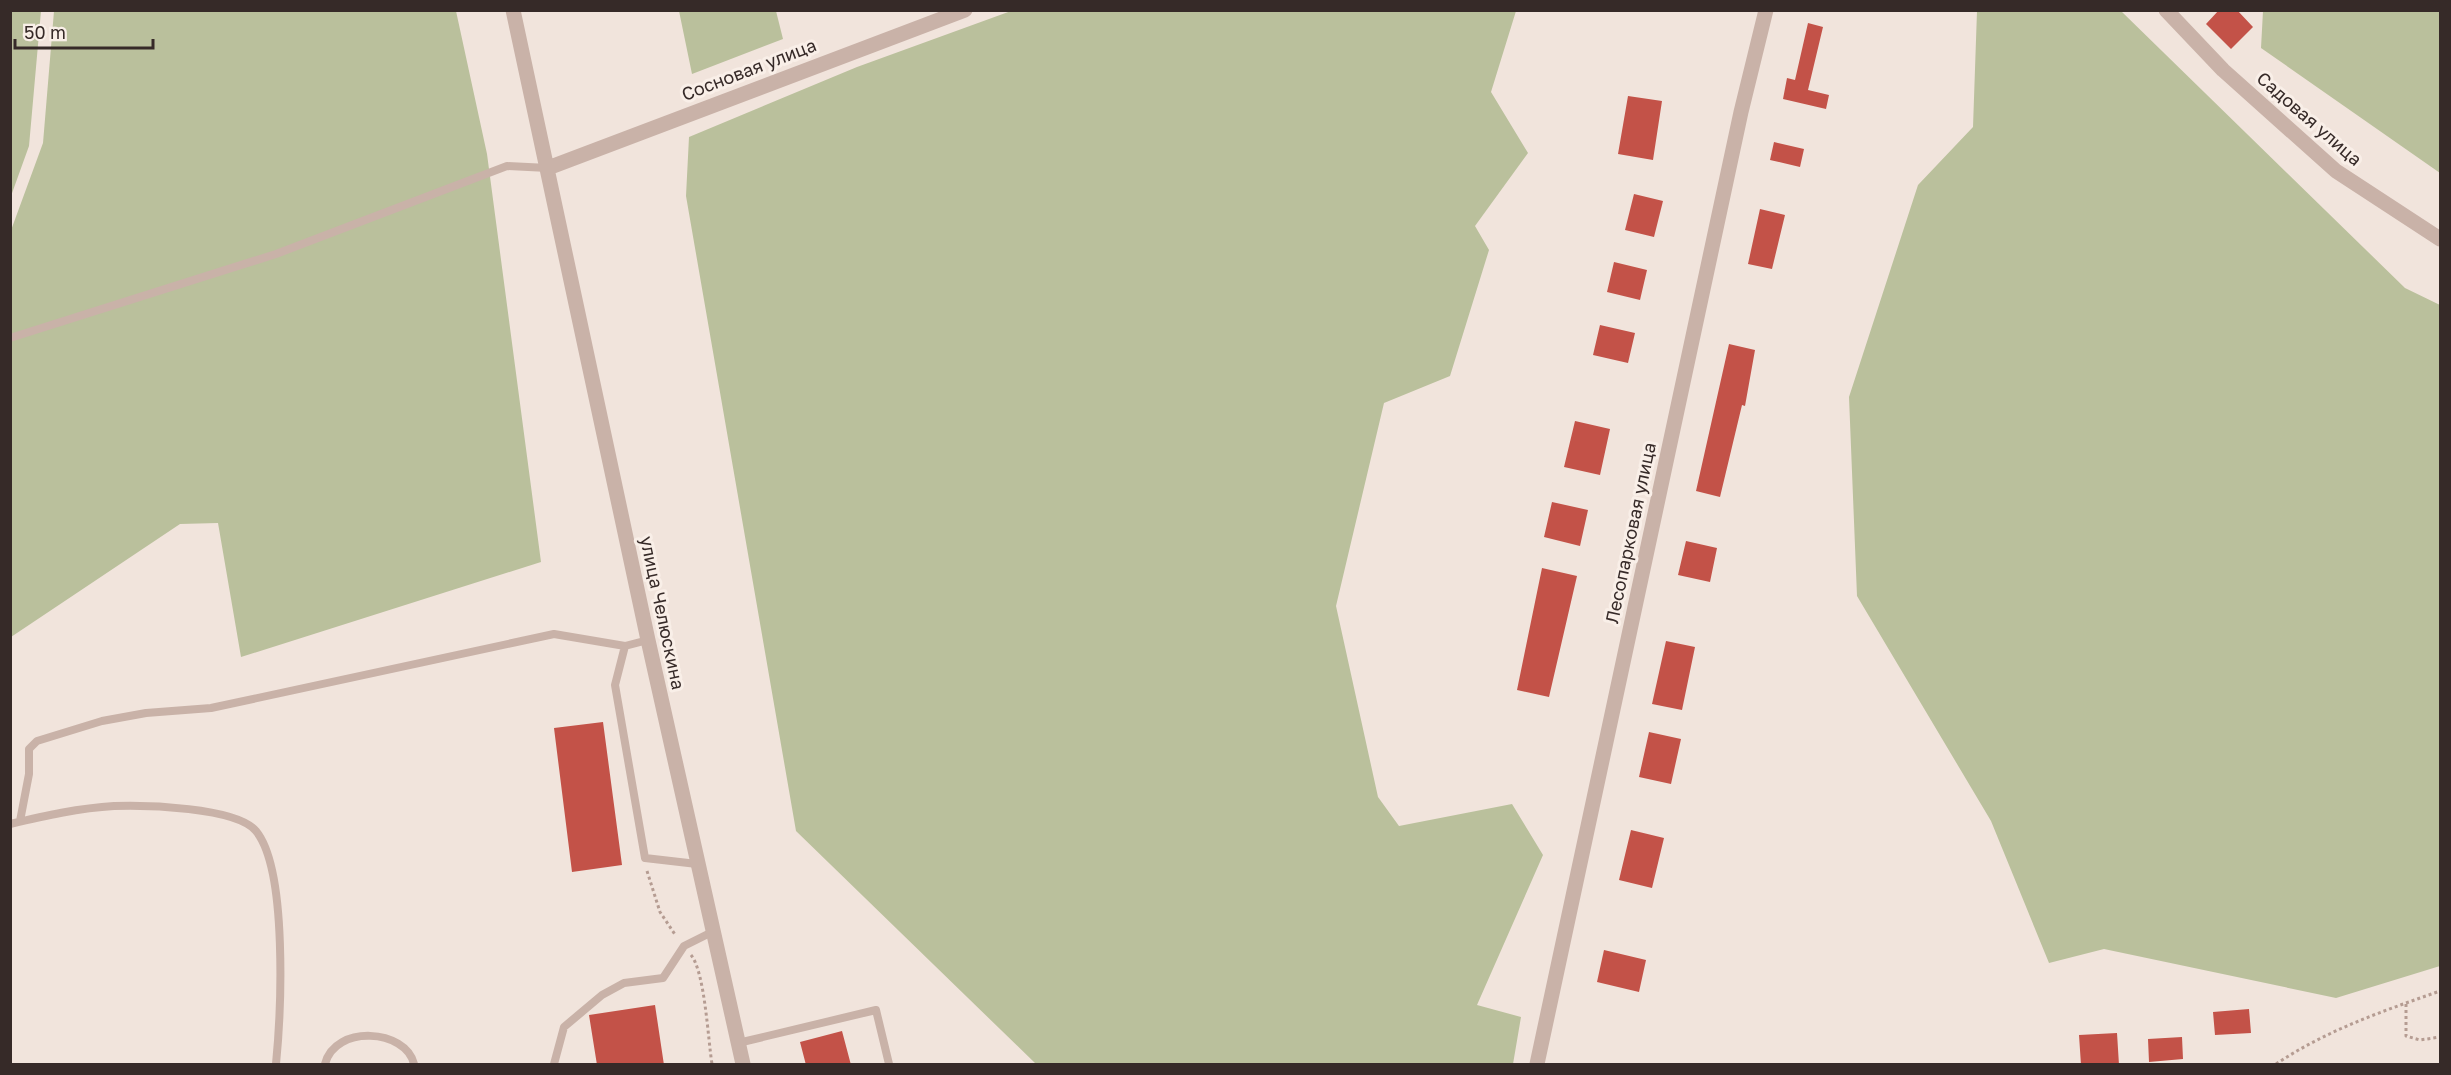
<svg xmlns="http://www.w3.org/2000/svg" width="2451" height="1075" font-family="'Golos Text',sans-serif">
<rect width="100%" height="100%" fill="#f1e4dc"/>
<path fill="#bac09c" d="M11,10l30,1 -12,135 -18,50z
M54,11h402l31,143 54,408 -300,95 -23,-134 -38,1 -169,113 -1,-404 33,-90z
M679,11h97l7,28 -91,35z
M1011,11h505l-25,81 37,61 -53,73 14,24 -39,126 -66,27 -48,203 42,191 21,29 113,-22 31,51 -66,150 44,12 -8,47h-477l-240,-233 -110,-635 3,-59 168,-70z
M1977,11h144l284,277 35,17v661l-104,32 -232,-49 -55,14 -58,-142 -134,-225 -8,-199 69,-212 55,-58z
M2263,11h177v162l-179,-125z"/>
<path fill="#c35248" d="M2219,10h18l16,17 -22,22 -25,-25z
M1808,23l15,4 -15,63 21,5 -3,14 -43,-10 4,-21 8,2z
M1628,96l34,5 -9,59 -35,-6z
M1774,142l30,7 -4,18 -30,-7z
M1634,194l29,7 -9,36 -29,-7z
M1760,209l25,6 -13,54 -24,-5z
M1614,262l33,8 -7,30 -33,-8z
M1600,325l35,8 -7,30 -35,-8z
M1729,344l26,6 -10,56 -3,-1 -22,92 -24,-6z
M1575,421l35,8 -10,46 -36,-8z
M1552,502l36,8 -8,36 -36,-9z
M1686,541l31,7 -7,34 -32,-7z
M1542,568l35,8 -28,121 -32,-7z
M1666,641l29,6 -13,63 -30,-6z
M603,722l19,143 -50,7 -18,-144z
M1649,732l32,7 -10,45 -32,-7z
M1631,830l33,8 -12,50 -33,-8z
M1604,950l42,10 -7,32 -42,-10z
M655,1005l9,60h-67l-8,-50z
M2249,1009l2,24 -36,2 -2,-23z
M842,1031l9,34h-45l-6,-23z
M2117,1033l2,32h-38l-2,-30z
M2182,1037l1,22 -34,3 -1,-23z"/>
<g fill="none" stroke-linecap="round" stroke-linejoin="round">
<path stroke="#b59c92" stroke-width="3" stroke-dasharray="3 3" stroke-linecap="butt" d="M647,871l13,41 16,24
M691,955c14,17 17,85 21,109
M2406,1004v32l14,4 20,-3
M2276,1064c51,-34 107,-53 164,-73"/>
<path stroke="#c9b2a8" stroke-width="8" d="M10,338l266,-84 231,-88 41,2
M625,646l-10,39 30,173 52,6
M20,821l9,-47v-25l8,-8 65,-20 44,-8 65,-5 343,-74 71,12 23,-6
M10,824c34,-8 69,-16 104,-18 30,-1 122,1 142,25 32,39 25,182 20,233
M738,1043l138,-33 13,54
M325,1064c10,-40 81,-35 89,0
M554,1064l10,-37 38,-32 22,-12 39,-5 21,-32 28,-14"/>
<path stroke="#c9b2a8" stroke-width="15" d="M513,10l135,630 95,424
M2166,10l57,60 113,101 104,68
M548,168l417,-158
M1537,1064l204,-952 25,-102"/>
</g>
<g text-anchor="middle" stroke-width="6" stroke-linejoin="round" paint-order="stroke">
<g font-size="18" fill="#362a28" stroke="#f9efe8">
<text transform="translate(749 70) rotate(-21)" y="6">Сосновая улица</text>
<text transform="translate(2309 119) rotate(41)" y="6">Садовая улица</text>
<text transform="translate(1631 533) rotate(-78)" y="6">Лесопарковая улица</text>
<text transform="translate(662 613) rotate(78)" y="6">улица Челюскина</text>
</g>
</g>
<rect width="2451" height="1075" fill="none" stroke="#362a28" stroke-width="24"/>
<path d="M15 39v9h138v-9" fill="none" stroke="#362a28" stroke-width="3"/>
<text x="24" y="39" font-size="18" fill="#362a28" stroke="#f9efe8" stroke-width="4.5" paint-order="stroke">50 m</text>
</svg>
